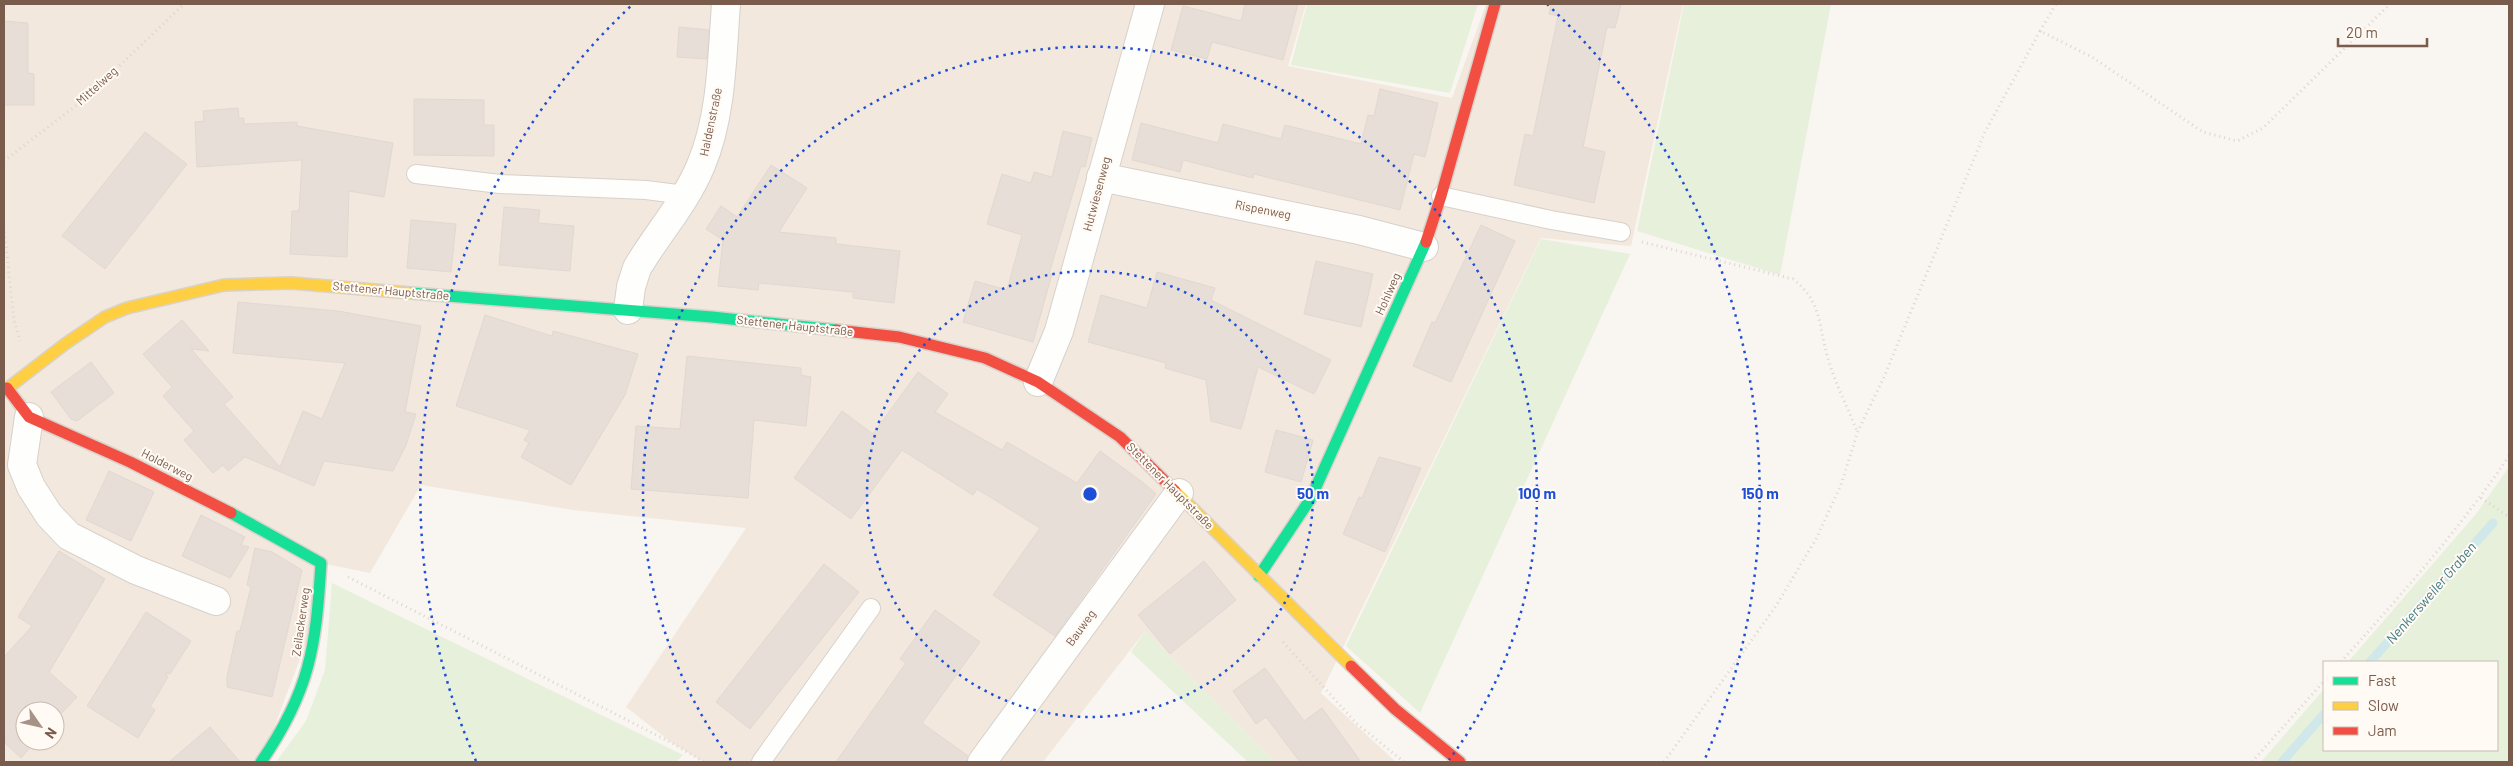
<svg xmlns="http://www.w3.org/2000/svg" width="2513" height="766" font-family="Barlow,sans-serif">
<rect width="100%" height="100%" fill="#f9f5f0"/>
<path fill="#f2e8de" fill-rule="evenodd" d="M4,4h1302l-18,62 164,32 34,-94h197l-52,242 -90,-8 -220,455 75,69h-121l-130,-131 -102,131h-339l-32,-19 -46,-36 120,-179 -173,-18 -152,-25 -51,88 -49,-10 -4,51 -56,148h-257zM25,711h30v30h-30z"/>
<path fill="#e7f0db" d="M1307,4h171l-28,89 -159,-28z
M1684,4h147l-51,271 -143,-44z
M1541,239l89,15 -210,459 -74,-67z
M2509,467v295h-248l63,-73v61h173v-88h-149l128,-148z
M332,583l351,172 -7,7h-400l30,-41 19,-51z
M1145,631l130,131h-27l-117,-110z"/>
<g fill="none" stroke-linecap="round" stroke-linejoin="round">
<path stroke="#d0e8ea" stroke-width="9" d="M2370,662l123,-139
M2282,762l42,-48"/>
</g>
<path fill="#e6ded7" stroke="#e2d8d2" d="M1245,4h53l-15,56 -71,-18 -5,17 -36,-9 12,-44 58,15z
M1551,4h70l-6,24 -8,-1 -24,120 22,5 -11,51 -80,-18 11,-51 8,2 25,-120 -9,-2z
M4,21l24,2v50l6,1v31h-30z
M679,27l30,3 -2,29 -30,-2z
M1380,89l58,14 -13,54 -11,-3 -14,56 -146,-36 -1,4 -70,-18 -3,12 -48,-12 9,-37 77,20 5,-19 58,15 4,-14 76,19 7,-29 6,1z
M414,99l70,1v25h10v31l-80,-1z
M238,108l1,10h5v6l53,-2v4l96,17 -9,54 -35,-6 -2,66 -57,-3 2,-43h7l3,-51 -105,7 -2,-45 9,-1 -1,-10z
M1063,131l29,7 -7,29 -4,-1 -32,108h3l-19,68 -70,-20 12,-41 32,9 15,-55 -35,-11 15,-50 29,9 3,-11 18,5z
M145,132l42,32 -82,105 -43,-33z
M771,165l36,23 -28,44 57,6v6l64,7 -6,52 -41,-5v-6l-94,-9 -1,7 -40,-4 5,-46 -17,-11 15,-23 16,11z
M504,207l36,3 -2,13 36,3 -4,45 -71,-6z
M411,220l45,4 -5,48 -44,-4z
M1481,225l34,16 -64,141 -38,-16 19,-44 3,1z
M1316,261l57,13 -12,53 -57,-13z
M1157,272l58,16 -4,12 120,60 -17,34 -56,-27 -17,62 -30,-8 -5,-41 -41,-12 1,-5 -78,-21 13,-47 46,13z
M238,302l100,9 83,15 -16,86 11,2 -10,31 -13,26 -69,-10 -10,25 -69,-29 -17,14 -5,-6 -10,8 -29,-33 10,-9 -31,-35 9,-9 -29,-33 39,-34 27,31 -18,-2 42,48 -9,7 56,63 23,-56 19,8 23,-56 -112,-10z
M485,315l67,21 1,-5 85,23 -13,41 -54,90 -50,-28 8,-14 -5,-3 6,-10 -74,-24z
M687,356l114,12v7l10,2 -5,49 -52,-6 -6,78 -117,-9 5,-63 44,3z
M91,362l23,31 -37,28 -6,-2 -20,-27z
M918,372l30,22 -13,18 67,38 5,-8 70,41 23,-32 45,33 11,10 -101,142 -62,-41 47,-67 -63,-39 -4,6 -71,-45 -51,69 -57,-41 48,-67 31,23z
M1276,430l37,10 -12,42 -36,-10z
M1379,457l42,11 -36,84 -42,-18 16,-37 3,1z
M109,471l45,21 -23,49 -45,-21z
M201,515l44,22 -4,8 8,2 -19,31 -48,-22z
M255,548l17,4 30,18 -30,127 -45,-10v-10l10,-46h3l11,-44 -4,-2z
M59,551l46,28 -56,93 28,25 -22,23v-9h-30v30h11l-15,17 -17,-16v-85l28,-31 -14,-9z
M1204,561l32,39 -66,54 -32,-39z
M824,564l35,28 -109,137 -34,-27z
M935,610l45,32 -58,81 46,33 -1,6h-131l70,-99 -6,-4z
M146,612l45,29 -21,33 -5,-1 3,4 -18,30 5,3 -17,28 -51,-32z
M1265,668l39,53 18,-13 39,54h-61l-34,-45 -10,7 -23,-33z
M210,727l30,35h-71z"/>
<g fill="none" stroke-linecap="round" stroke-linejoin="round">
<g stroke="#d7d1cb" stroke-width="20">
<path id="lane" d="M416,174l84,10 146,6 39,5
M1441,196l110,24 70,12
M761,762l110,-154"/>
</g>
<g stroke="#d7d1cb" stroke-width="30">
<path id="street" d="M1101,177l258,53 65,17
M628,310l3,-23 6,-19c20,-34 49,-66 64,-103 21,-49 21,-109 25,-161
M1038,382l21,-51 91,-327
M29,417l-7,48 9,22 18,28 20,21 67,34 80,31
M982,762l197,-269"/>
</g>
<g stroke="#d9d2cb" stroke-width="14">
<path id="fast" d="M411,293l301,24 124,13
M231,513l90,50c-5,84 -11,128 -60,199
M1259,576l52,-78 115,-256"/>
</g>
<g stroke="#d9d2cb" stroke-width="14">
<path id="slow" d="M4,391l61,-47 40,-27 22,-9 97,-23 67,-2 120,10
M1175,491l176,175"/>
</g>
<g stroke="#d9d2cb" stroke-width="14">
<path id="jam" d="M1426,242l15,-46 54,-192
M836,330l63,7 86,21 53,24 82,55 55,54
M7,388l22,29 101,45 101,51
M1351,666l44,43 65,53"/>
</g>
<path stroke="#dcd5d0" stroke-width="3" stroke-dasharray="1 4" stroke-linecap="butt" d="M2040,31l16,-27
M4,161l83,-64 97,-93
M4,227l10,93 6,21
M1642,242l151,37c29,23 25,44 34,76 7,26 20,51 30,76
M2481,498l28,19
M348,577l324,166 32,19
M1283,642l73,81 48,39
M2341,662c59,-66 118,-132 168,-206
M1664,762l112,-156 40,-67 25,-54 17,-54 26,-54 101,-245 55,-101 52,26 111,75 34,9 26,-13 127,-124
M2252,762l72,-81"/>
<use href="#lane" stroke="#fefefd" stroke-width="18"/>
<use href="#street" stroke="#fefefd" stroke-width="28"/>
<use href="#fast" stroke="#16e098" stroke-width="11"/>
<use href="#slow" stroke="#ffcf43" stroke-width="11"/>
<use href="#jam" stroke="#f24e42" stroke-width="11"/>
</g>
<g fill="none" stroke="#1d4ed8" stroke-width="2.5" stroke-dasharray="2.5 5">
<circle cx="1090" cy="494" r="223"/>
<path d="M731 760A447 447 0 1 1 1449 760"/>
<path d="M476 761A670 670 0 0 1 633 4M1547 4A670 670 0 0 1 1704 761"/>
</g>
<g text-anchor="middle" stroke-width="4" stroke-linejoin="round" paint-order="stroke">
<g font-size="12" fill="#7a5c4d" stroke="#fffaf3">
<text transform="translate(97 86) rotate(-42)" y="4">Mittelweg</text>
<text transform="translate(711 122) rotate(-78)" y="4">Haldenstraße</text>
<text transform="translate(1097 194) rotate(-75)" y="4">Hutwiesenweg</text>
<text transform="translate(1263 210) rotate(11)" y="4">Rispenweg</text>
<text transform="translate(391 291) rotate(5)" y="4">Stettener Hauptstraße</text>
<text transform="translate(1388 294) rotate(-66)" y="4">Hohlweg</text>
<text transform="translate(795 326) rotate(6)" y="4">Stettener Hauptstraße</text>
<text transform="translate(167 465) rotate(27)" y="4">Holderweg</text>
<text transform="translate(1170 486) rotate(45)" y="4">Stettener Hauptstraße</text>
<text transform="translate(301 622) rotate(-82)" y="4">Zeilackerweg</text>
<text transform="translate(1081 628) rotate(-54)" y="4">Bauweg</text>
</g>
<g font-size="14" font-style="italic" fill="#437c86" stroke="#fffaf3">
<text transform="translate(2431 593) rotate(-49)" y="5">Nenkersweiler Graben</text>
</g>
</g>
<circle cx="1090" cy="494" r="8" fill="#1d4ed8" stroke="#fffaf3" stroke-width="2.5"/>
<g font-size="15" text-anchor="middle" font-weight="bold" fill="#1d4ed8" stroke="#fffaf3" stroke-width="4" stroke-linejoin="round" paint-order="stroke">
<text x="1313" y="499">50 m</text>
<text x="1537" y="499">100 m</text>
<text x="1760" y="499">150 m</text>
</g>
<rect width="2513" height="766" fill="none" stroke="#7a5c4d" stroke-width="10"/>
<rect x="2323" y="661" width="175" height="90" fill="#fffaf3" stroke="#cabbb1"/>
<rect x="2333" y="677" width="25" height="8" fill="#16e098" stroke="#cabbb1"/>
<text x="2368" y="686" font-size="15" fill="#7a5c4d">Fast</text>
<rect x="2333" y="702" width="25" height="8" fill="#ffcf43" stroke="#cabbb1"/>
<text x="2368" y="711" font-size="15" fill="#7a5c4d">Slow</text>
<rect x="2333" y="727" width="25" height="8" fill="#f24e42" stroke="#cabbb1"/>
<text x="2368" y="736" font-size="15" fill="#7a5c4d">Jam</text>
<g transform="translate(40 726) rotate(124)"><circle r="24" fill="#fffaf3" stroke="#cabbb1"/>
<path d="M0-4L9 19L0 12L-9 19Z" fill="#a69286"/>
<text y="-8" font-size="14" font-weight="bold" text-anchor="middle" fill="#7a5c4d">N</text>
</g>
<path d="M2338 38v8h89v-8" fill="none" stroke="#7a5c4d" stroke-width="2.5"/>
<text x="2346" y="38" font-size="15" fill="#7a5c4d" stroke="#fffaf3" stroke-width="4" paint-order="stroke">20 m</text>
</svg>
